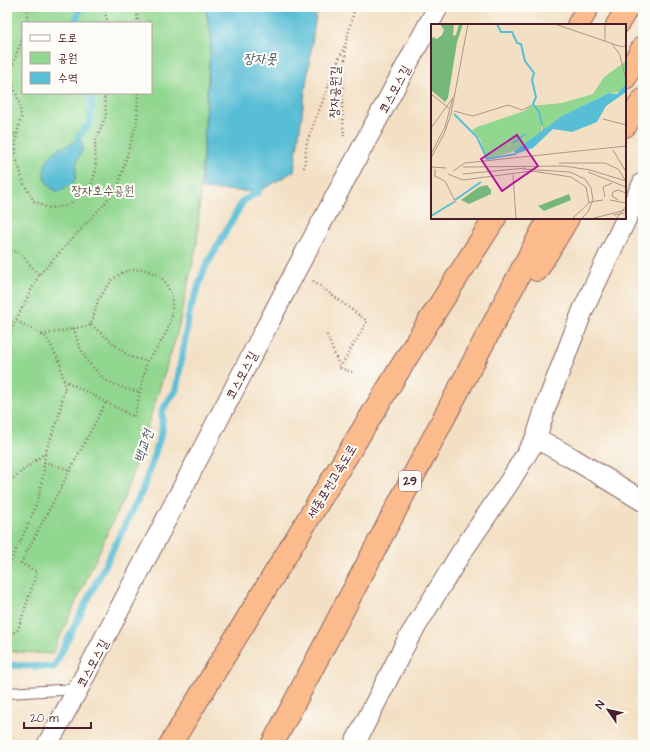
<svg xmlns="http://www.w3.org/2000/svg" width="650" height="752" font-family="'Architects Daughter','Poor Story',sans-serif">
<rect width="100%" height="100%" fill="#fdfcf7"/>
<filter id="ink" filterUnits="userSpaceOnUse"><feTurbulence type="fractalNoise" baseFrequency=".025" numOctaves="2"/><feDisplacementMap in="SourceGraphic" scale="8" xChannelSelector="R" yChannelSelector="G"/><feConvolveMatrix kernelMatrix="1 2 1 2 8 2 1 2 1" color-interpolation-filters="sRGB"/></filter>
<filter id="wash" filterUnits="userSpaceOnUse"><feTurbulence type="fractalNoise" baseFrequency=".012" numOctaves="4" result="noise"/><feDisplacementMap in="SourceGraphic" scale="16" xChannelSelector="R" yChannelSelector="G"/><feGaussianBlur stdDeviation="0.9" result="paint"/><feColorMatrix in="noise" values="0 0 0 0 0 0 0 0 0 0 0 0 0 0 0 0 0 1.4 0 .05"/><feComposite in="paint" operator="in"/></filter>
<g filter="url(#wash)">
<rect width="100%" height="100%" fill="#f3e0c4"/>
<path fill="#92d790" stroke="#6e7b5e" fill-rule="evenodd" d="M7,7h198l6,27 -14,209 -20,91 -51,159 -74,161 -45,-3zM23,23h128v70h-128z"/>
<path fill="#58bed6" stroke="#516e80" d="M205,7h112l-23,164 -36,21 -57,-3 10,-155z
M79,136l4,11 -6,14 -2,20 -16,11c-20,-7 -19,-29 -3,-41 5,-5 12,-5 17,-8 2,-2 4,-5 6,-7z"/>
<g fill="none" stroke-linecap="round" stroke-linejoin="round">
<path stroke="#58bed6" stroke-width="7" d="M77,23l-1,-2 3,-10 3,-4
M79,136l11,-14 2,-20 -3,-9
M7,665l47,2 89,-178 19,-58v-21l14,-20 14,-81 15,-41 38,-67 15,-9"/>
</g>
</g>
<g filter="url(#ink)">
<g fill="none" stroke-linecap="round" stroke-linejoin="round">
<g stroke="#856361" stroke-width="12">
<path id="lane" d="M7,693l71,-4"/>
</g>
<g stroke="#856361" stroke-width="22">
<path id="street" d="M536,438l36,20 71,43
M47,745l31,-56 218,-419 142,-263
M354,745l54,-106 53,-86 49,-72 26,-43 10,-32 37,-96 60,-127"/>
</g>
<g stroke="#856361" stroke-width="24">
<path id="highway" d="M578,25l10,-18
M617,25l11,-18
M625,78l18,-31
M625,126l18,-26
M537,270l31,-52
M170,745l256,-419 69,-108
M272,745l277,-527"/>
</g>
<path stroke="#856361" stroke-width="2.5" stroke-dasharray="1 3" stroke-linecap="butt" d="M27,7v16
M106,7l-1,6 3,10
M136,7l2,16
M23,37l-12,31 2,17 7,20 1,13 -5,21v18l8,27 10,17 14,7 18,-2 16,-11 10,-12 4,-13 -1,-27 11,-28 -2,-22
M7,131l10,4
M344,136l-2,-29 4,-65 9,-35
M304,168l3,-27 38,-97
M7,250l13,3 19,22 66,-72 14,-20 18,-62 1,-28
M313,281l54,40 -27,47 -14,-35
M91,325l39,32 17,4
M74,328l4,15 9,18 18,19 20,9 15,3
M42,335l49,-10 7,-25 14,-20 11,-8 9,-2 10,-1 17,6 6,7 7,13v20l-5,16 -9,16 -11,14 -13,56 -70,-37
M7,337l32,-62
M340,368l12,4
M44,462l27,8
M7,483l38,-30 13,-34 7,-32 -5,-24 -14,-26 -31,-17
M7,568c14,-27 32,-63 36,-93 1,-7 1,-14 2,-21
M7,637l11,-7 19,-58 -16,-9 85,-161"/>
<use href="#lane" stroke="#fff" stroke-width="10"/>
<use href="#street" stroke="#fff" stroke-width="20"/>
<use href="#highway" stroke="#fbbb8d" stroke-width="22"/>
</g>
</g>
<g text-anchor="middle" stroke-width="4" stroke-linejoin="round" paint-order="stroke">
<rect fill="#fdfcf7" stroke="#806168" stroke-width="1" x="399" y="471" width="22" height="20" rx="3"/>
<g font-size="12" font-weight="bold" fill="#4a1f2b">
<text x="410" y="485">29</text>
</g>
<g font-size="13" fill="#4a1f2b" stroke="#fdfcf7">
<text transform="translate(394 89) rotate(-62)" y="5">코스모스길</text>
<text transform="translate(334 92) rotate(-88)" y="5">장자공원길</text>
<text transform="translate(241 375) rotate(-62)" y="5">코스모스길</text>
<text transform="translate(331 481) rotate(-59)" y="5">세종포천고속도로</text>
<text transform="translate(92 663) rotate(-62)" y="5">코스모스길</text>
</g>
<g font-size="13" fill="#605649" stroke="#fdfcf7">
<text x="103" y="195">장자호수공원</text>
</g>
<g font-size="14" font-style="italic" fill="#4f5767" stroke="#fdfcf7">
<text x="260" y="63">장자못</text>
<text transform="translate(143 446) rotate(-73)" y="5">백교천</text>
</g>
</g>
<g transform="translate(431 24)">
<rect width="195" height="195" fill="#f3e0c4"/>
<path d="M195,37v23l-5,8 -12,1 -49,24 -16,13 -2,-5v6l-30,21 -25,7 -7,-20 -8,-9 5,-3 47,-16 7,-5 31,-3 31,-9 11,-17z" fill="#92d790"/>
<path d="M9,0h14l-1,12 3,-1 3,-11h4l-6,18 -9,56 -3,4 -14,-12v-50l2,-3 4,2 5,-4 2,-5zM56,161l4,5v4l-22,10 -8,-4 18,-13zM138,170l2,6 -27,11 -6,-5z" fill="#75b87a"/>
<path d="M195,60v8l-20,14 -9,16 -25,10 -19,-3 -20,19 -17,6 -2,-3 29,-21v-5l2,4 15,-12 49,-24 8,1z" fill="#58bed6"/>
<path fill="none" stroke="#58bed6" stroke-width="2" d="M66,0l4,8h11l5,11 4,1 4,17 9,12 -2,7 4,17 -3,7 6,8 3,13M23,90l23,23 10,22 29,-5M82,119l12,-9M24,176l26,-18M0,192l23,-14"/>
<path fill="none" stroke="#af9387" stroke-width="1" d="M124,0l67,23 4,-2M174,17v-17M181,20l8,11 6,25M0,70l19,15M23,87l19,5 35,-11 14,5 10,-5M172,95l23,6M0,104l21,-29M182,126l13,22M0,130l14,-27 8,-30M0,134l13,-24 7,-20 17,-90M128,139h46l13,6 8,12M0,143l15,1M32,143l101,-1 26,4 36,11M4,145v7l10,5 11,22M92,145l47,3 15,7 6,9 2,12 -5,12 -7,7M22,147l12,-8 161,-17M157,148l38,15M17,150l15,6 69,-9 39,6 15,10 3,16M32,150l63,-6M82,151l3,44M174,173l-2,-10 9,-4M179,176l16,3M187,176l-6,-4 1,-4 5,-2 8,3M182,191l13,-2M141,195l18,-17 13,-2M159,195l36,-9M185,195l10,-13"/>
<path fill="#b5179e" fill-opacity="0.15" stroke="#b5179e" stroke-width="2" d="M86,111l21,31 -36,25 -21,-32z"/>
<rect width="195" height="195" fill="none" stroke="#4a1f2b" stroke-width="2"/>
</g>
<rect width="650" height="752" fill="none" stroke="#fdfcf7" stroke-width="24"/>
<rect x="22" y="22" width="130" height="72" fill="#fdfcf7" stroke="#b5a4a5"/>
<rect x="30" y="35" width="20" height="6" fill="#ffffff" stroke="#b5a4a5"/>
<text x="58" y="42" font-size="12" fill="#4a1f2b">도로</text>
<rect x="30" y="52" width="20" height="12" fill="#92d790" stroke="#b5a4a5"/>
<text x="58" y="62" font-size="12" fill="#4a1f2b">공원</text>
<rect x="30" y="72" width="20" height="12" fill="#58bed6" stroke="#b5a4a5"/>
<text x="58" y="82" font-size="12" fill="#4a1f2b">수역</text>
<g transform="translate(608 710) rotate(304)" stroke="#fdfcf7" stroke-width="3" paint-order="stroke">
<path d="M0-3L7 15L0 10L-7 15Z" fill="#4a1f2b"/>
<text y="-6" font-size="11" font-weight="bold" text-anchor="middle" fill="#4a1f2b">N</text>
</g>
<path d="M24 722v6h67v-6" fill="none" stroke="#4a1f2b" stroke-width="2"/>
<text x="30" y="722" font-size="12" fill="#4a1f2b" stroke="#fdfcf7" stroke-width="3" paint-order="stroke">20 m</text>
</svg>
